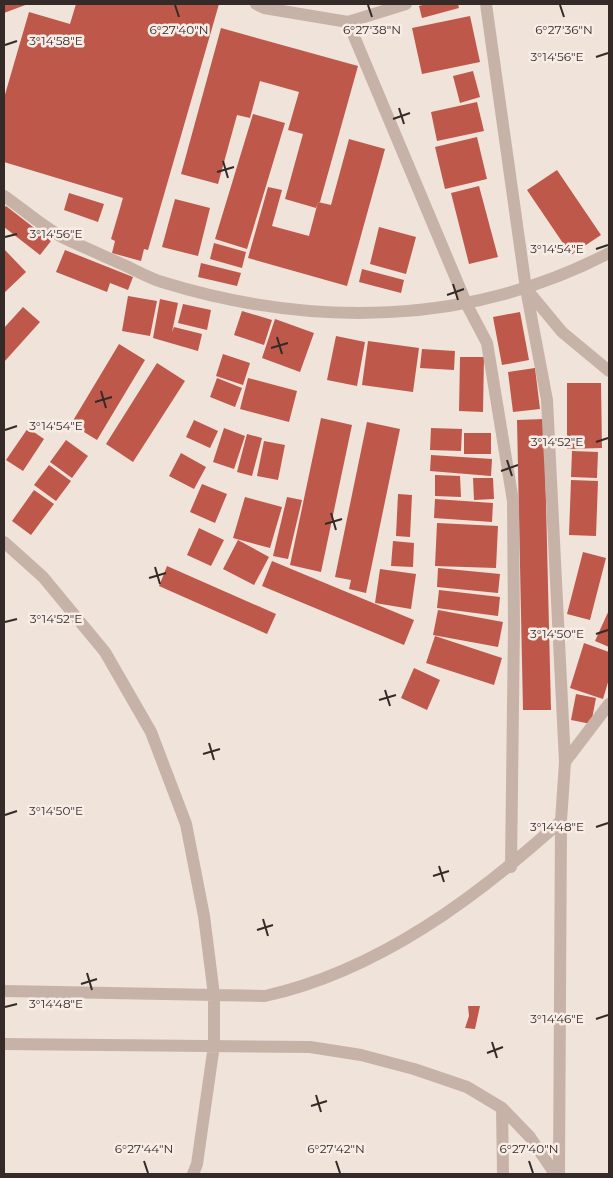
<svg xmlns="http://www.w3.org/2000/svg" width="613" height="1178" font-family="Montserrat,sans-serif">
<rect width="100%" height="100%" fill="#f0e3da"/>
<path fill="#be584a" d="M4,4h24l-24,9z
M76,4h143l-71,246 -4,-1 -3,12 -29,-8 3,-12 -4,-2 12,-41 -119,-36v-64l25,-86 41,12z
M426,4h32l1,4 -37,10 -3,-12z
M470,16l10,46 -58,12 -10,-46z
M221,28l137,38 -38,136h-2l-2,6 -31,-9 18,-65 -15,-4 11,-38 -39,-11 -10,37 -13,-3 -19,69 -37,-10z
M473,71l7,26 -20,6 -7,-27z
M477,102l7,29 -47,10 -6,-29z
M253,114l32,9 -38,126 -32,-10z
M477,137l10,42 -42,10 -10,-42z
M349,139l36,10 -38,137 -99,-28 20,-71 14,3 -10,36 37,10 9,-34 13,3z
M557,170l44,65 -30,20 -44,-65z
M479,186l19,71 -29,7 -18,-71z
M69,193l35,11 -6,18 -34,-12z
M175,199l35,9 -12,48 -36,-9z
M6,206l45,35 -11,14 -36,-28v-19z
M379,227l37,10 -10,37 -36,-10z
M214,243l32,9 -4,16 -32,-9z
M4,249l22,23 -22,21z
M65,250l68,27 -5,13 -18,-7 -3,9 -51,-20z
M201,263l40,10 -4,13 -39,-9z
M362,269l42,11 -3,13 -42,-11z
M128,296l29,5 -7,35 -28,-5z
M160,299l18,4 -6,29 2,-5 28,7 -4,17 -45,-13z
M183,304l28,6 -4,20 -29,-7z
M23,307l17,15 -36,40v-34z
M242,311l30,9 -8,25 -30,-10z
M520,312l9,48 -27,5 -9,-48z
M275,319l39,14 -14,39 -38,-14z
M336,336l29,6 -8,44 -30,-6z
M368,341l51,7 -6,44 -51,-7z
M119,344l26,16 -48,80 -26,-16z
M422,349l33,2 -1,19 -34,-2z
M223,354l27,9 -7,22 -27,-9z
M460,357h24l-1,55 -24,-1z
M157,363l28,18 -52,81 -27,-18z
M535,368l5,41 -27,3 -5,-40z
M217,378l25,10 -7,19 -25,-10z
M248,378l49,13 -8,31 -49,-13z
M567,383h34l1,65 -35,1z
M321,418l31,7 -31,147 -31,-7z
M544,419l7,291h-28l-6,-290z
M194,420l24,11 -8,17 -24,-11z
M367,422l33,7 -34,164 -17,-4 2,-9 -16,-3z
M28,428l16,11 -21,32 -17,-11z
M224,428l21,8 -11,33 -21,-7z
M431,428l31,1 -1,22 -31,-1z
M464,433h27v21h-27z
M247,434l15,4 -10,38 -15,-4z
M66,440l22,16 -16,22 -22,-16z
M264,441l21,4 -7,35 -21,-4z
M572,451l26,1 -1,26 -26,-1z
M181,453l25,14 -12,22 -25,-13z
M431,455l61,4 -1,17 -61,-5z
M49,465l22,16 -15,20 -22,-16z
M435,475l25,1 1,21 -26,-1z
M473,478h20l1,21 -20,1z
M571,480l27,1 -2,55 -27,-1z
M202,484l25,10 -12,29 -25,-11z
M34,490l20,14 -23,31 -19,-14z
M398,494l14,1 -2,42 -14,-1z
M245,497l37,10 -12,41 -37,-10z
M287,497l15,3 -14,59 -15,-3z
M435,499l58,4 -1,19 -58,-4z
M437,523l61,3 -2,42 -61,-2z
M199,528l25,12 -13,26 -24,-11z
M238,540l31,17 -15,28 -31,-16z
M393,541l21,2 -1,24 -22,-1z
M583,552l23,6 -16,62 -23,-6z
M272,561l142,59 -10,25 -142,-59z
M167,566l109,48 -9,20 -108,-48z
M438,568l62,6 -2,19 -61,-6z
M380,569l36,5 -5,35 -36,-6z
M439,590l61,7 -2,19 -61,-8z
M438,610l65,12 -5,25 -65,-12z
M609,610v37l-14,-6z
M435,636l67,22 -8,27 -68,-22z
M584,643l25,9v27l-6,20 -33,-11z
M414,668l26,12 -13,30 -26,-12z
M576,694l20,4 -5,26 -20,-4z
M468,1006h12l-5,23 -10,-1 4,-12z"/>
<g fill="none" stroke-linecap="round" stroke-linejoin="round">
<path stroke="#c7b2a7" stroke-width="12" d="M256,4l8,4 84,14 58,-18
M486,4l40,285 21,111 18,362 -4,59 -2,353
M348,22l119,283 20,38 26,158 1,124 -3,242
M4,196c19,13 38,30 58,41 21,10 42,19 62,28 13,6 25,13 38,17 149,46 307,44 447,-29
M528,291l34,41 47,39
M4,542l39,35 62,75 46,80 35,92 18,92 10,79v50l-17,119 -4,10
M565,762l44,-58
M4,991l261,5c113,-25 212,-99 296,-175
M4,1044l306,3 51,8 53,14 53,18 35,21 28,29 25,37
M502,1108l1,66"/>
</g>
<path fill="none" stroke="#342a27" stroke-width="2" d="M175,5l4,12M368,5l4,12M560,5l4,12M5,45l12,-4M596,57l12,-4M399,108l5,16M393,119l17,-6M223,161l5,17M217,172l17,-5M5,237l12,-3M596,249l12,-4M453,284l5,16M447,295l17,-6M277,337l5,17M271,348l17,-5M101,391l5,17M95,402l17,-5M5,430l12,-4M596,442l12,-4M507,460l5,16M501,471l17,-6M331,513l5,17M325,524l17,-5M155,567l5,17M149,578l17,-5M5,622l12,-3M596,634l12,-4M385,690l5,16M379,700l17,-5M209,743l5,17M203,754l17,-5M5,815l12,-4M596,827l12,-4M439,866l5,16M433,876l16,-5M263,919l5,17M257,930l16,-5M87,973l5,17M81,984l16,-5M5,1007l12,-3M596,1019l12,-4M492,1042l5,16M487,1053l16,-6M316,1095l5,17M311,1106l16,-5M144,1161l4,12M336,1161l4,12M529,1161l4,12"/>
<g font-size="12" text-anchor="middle" fill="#342a27" stroke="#f8ede6" stroke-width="5" stroke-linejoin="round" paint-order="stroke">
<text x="564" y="34">6°27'36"N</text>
<text x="179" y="34">6°27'40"N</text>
<text x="372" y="34">6°27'38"N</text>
<text x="56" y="45">3°14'58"E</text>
<text x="557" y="61">3°14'56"E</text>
<text x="56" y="238">3°14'56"E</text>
<text x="557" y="253">3°14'54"E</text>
<text x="56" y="430">3°14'54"E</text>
<text x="557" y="446">3°14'52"E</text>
<text x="56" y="623">3°14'52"E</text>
<text x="557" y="638">3°14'50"E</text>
<text x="56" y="815">3°14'50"E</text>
<text x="557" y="831">3°14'48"E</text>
<text x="56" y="1008">3°14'48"E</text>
<text x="557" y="1023">3°14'46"E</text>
<text x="144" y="1153">6°27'44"N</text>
<text x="336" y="1153">6°27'42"N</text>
<text x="529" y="1153">6°27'40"N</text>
</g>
<rect width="613" height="1178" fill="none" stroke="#342a27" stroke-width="10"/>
</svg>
